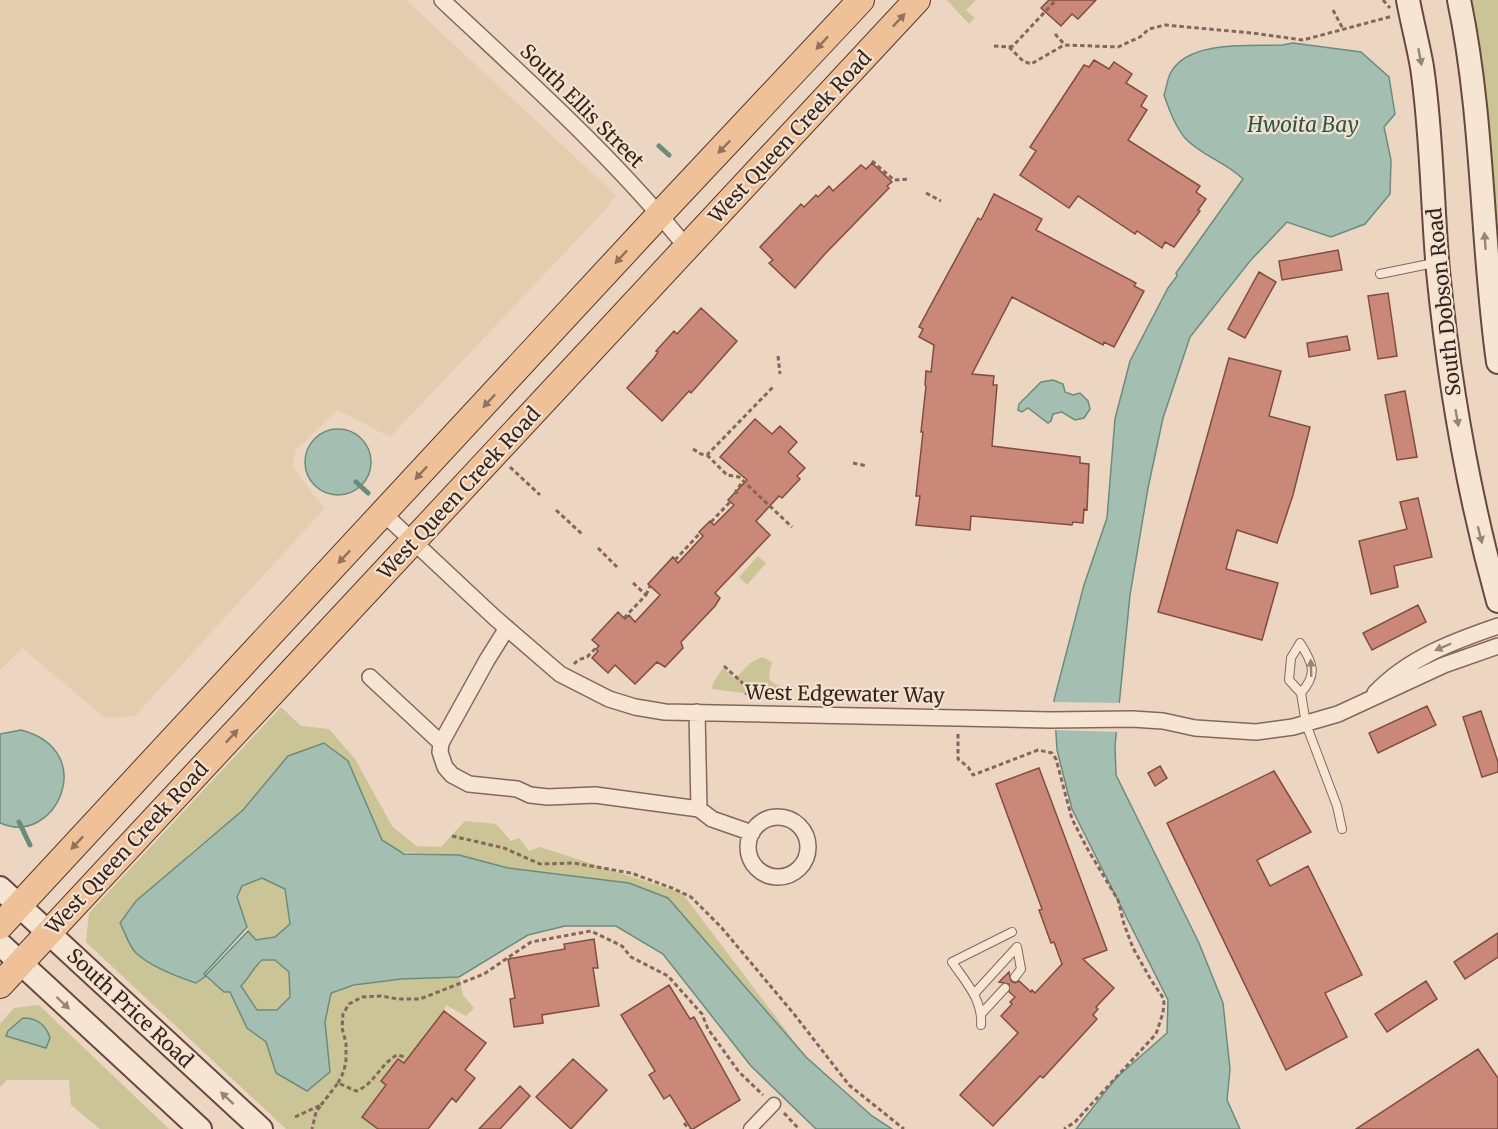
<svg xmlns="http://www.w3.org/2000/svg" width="1498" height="1129" font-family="Merriweather,serif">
<rect width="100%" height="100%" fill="#ecd6c1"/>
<path fill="#e2ceaf" d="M0,0h406l210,195 -8,12 -218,230 -52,-27 -43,41 -2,16 31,42 -189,207 -30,2 -83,-70 -22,22z"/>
<path fill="#cac496" d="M947,0h29l-10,10 9,8 -6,6z
M1470,0h28v262z
M758,556l8,7 -19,22 -8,-8z
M762,657l10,5c-4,16 -6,20 12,25l-8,10 -64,-8 1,-6 10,-15 12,11 15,-16z
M281,707l20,19 28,3 26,30 37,67 24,20 25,1 24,-26 31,3 15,17 8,-3 10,13 11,-4 142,46 124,164 -138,-159 -109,-22 -51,-8 -49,-13 -58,-3 -19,-12 -34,-79 -60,-5 -45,54 -55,45 -53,97 42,25 28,-1 7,7 18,9 17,36 19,14 10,31 54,-1 -5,-50 5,-29c42,-14 85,-14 129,-16l4,18 11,13 -8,8 -20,-11 -2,6 -40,52 -6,-4 -17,22 10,8 -13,40h-92l-200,-187 3,-29z
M262,878l23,11 5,35 -15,13 -19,3 -7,-7 -12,-36 5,-12z
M262,960h13l14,12 1,25 -13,13h-20l-17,-24c9,-8 13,-18 22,-26z
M39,1005l130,124h-69l-29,-24 -2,-25h-62l-7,7v-63l14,-16z"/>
<path fill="#a4bfb1" stroke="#6b8c7d" stroke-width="1.5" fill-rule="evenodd" d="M1293,43l68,9 28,25 6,37 -11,13 7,33 -1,34 -25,30 -34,13 -44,-15 -37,39 -60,76 -27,81 -15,70 -18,107 -15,151 1,29 83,168 24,60 7,66 -3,31 13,29h-164l40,-51 51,-45 1,-33 -96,-191 -15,-59 -3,-50 30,-115 23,-67 8,-99 15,-58 38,-73 9,-12 -1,-3 67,-94c-17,-17 -43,-24 -58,-41 -10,-12 -16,-29 -21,-43 3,-8 3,-16 7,-23 18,-32 79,-26 111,-27z
M1053,380l10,4 2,8 8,3 7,-2 8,8 2,8 -6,9 -9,2 -13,-8 -9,2 -2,7 -3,2 -20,-15 -6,4 -4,-2 1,-6 22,-22z
M305 462a33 33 0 1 1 66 0a33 33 0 1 1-66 0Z
M21,730c80,21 34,118 -21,93v-89z
M324,743l24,18 34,79 22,14 55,1 49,13 121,15 39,15 138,159 66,59 20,13h-76l-65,-63 -88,-112 -47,-28h-51l-37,9 -69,42 -58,2 -47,6 -23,8 -6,29 5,50 -23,19 -31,-18 -10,-31 -19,-14 -17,-36h-6l-18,-16 -10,7c-18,-6 -45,-16 -60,-30 -7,-7 -11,-21 -16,-30l16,-22 107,-91 45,-54zM262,878l23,11 5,35 -15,13 -19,3 -8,-9 -43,45 -1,-2 43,-47 -10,-30 5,-11zM262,960h13l14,12 1,25 -13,13h-20l-16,-24c8,-8 12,-18 21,-26z
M23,1018c14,0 23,7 27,20l-4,10 -40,-12 2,-5z"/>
<path fill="#ecd6c1" d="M1051,702l72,1 -3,29 -67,-2z"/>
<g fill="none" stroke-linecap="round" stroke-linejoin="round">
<path stroke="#6b8c7d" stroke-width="5" d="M659,146l10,9
M356,482l12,11
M19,822l11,23"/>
</g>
<path fill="#c98878" stroke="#834c40" stroke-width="1.5" d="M1049,0h47l-18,19 -6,-5 -11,12 -20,-18z
M1094,60l15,9 5,-7 18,12 -6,9 21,13 -6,10 6,4 -19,30 72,46 -4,6 10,7 -8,11 2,1 -26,36 -9,-5 -3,6 -25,-17 -2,3 -57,-38 -9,12 -49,-33 16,-24 -6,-4 54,-82 5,2z
M872,163l20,19 -5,4 2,2 -65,67 -29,33 -26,-25 4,-3 -13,-13 41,-43 3,3 12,-12 2,2 11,-11 4,5 28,-26 5,4z
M994,194l48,25 -6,11 100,53 -2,3 10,5 -30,56 -10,-5 -1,3 -91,-48 -40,77 22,2 -1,9h4l-5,61 88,11v6l9,1 -2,46 -3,-1 -1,14 -10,-1 -1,3 -101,-9 -1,14 -54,-5 4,-29h-4l7,-64h-2l5,-46 -1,-1 1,-14 5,1 3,-27 -15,-8 4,-8 -4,-2 59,-109 3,2z
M1338,250l4,20 -60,10 -3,-19z
M1259,272l17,10 -31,56 -17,-9z
M1388,293l9,63 -19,3 -10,-63z
M701,308l36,33 -46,52 -2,-2 -27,30 -35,-33 27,-30 4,-6 -2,-1 18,-20 3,3z
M1347,336l3,14 -41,7 -2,-14z
M1229,358l52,13 -12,45 41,11 -17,68 -16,48 -40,-13 -11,39 52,14 -16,57 -104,-28z
M1405,391l12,66 -20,3 -12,-65z
M755,419l17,15 8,-8 17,16 -9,10 17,16 -8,8 3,3 -18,19 -3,-2 -23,25 14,14 -55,58 5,5 -5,8 -34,36 2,6 -18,19 -8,-5 -22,22 -20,-19 -7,8 -16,-15 6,-7 -2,-2 3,-3 -7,-6 26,-28 7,7 4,-4 6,7 25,-27 -12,-11 25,-27 5,6 25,-27 -4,-4 11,-11 4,4 20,-20 -6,-5 19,-20 -27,-23z
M1418,498l14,59 -38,9 4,21 -27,7 -12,-53 48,-12 -7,-27z
M1418,605l8,17 -54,28 -9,-17z
M1427,706l9,19 -58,28 -9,-20z
M1481,711l17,51v10l-16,5 -19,-60z
M1160,766l7,12 -12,8 -7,-13z
M1039,768l68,182 -24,9 31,29 -18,19 2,2 -5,6 4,4 -54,59 -3,-2 -47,50 -33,-31 58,-62 -17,-17 11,-12 -2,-2 5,-5 -6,-5v-8l-10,-2 10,-10 2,9 4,2 4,-2 12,11 1,-2 3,3 27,-29 -8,-22 -3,1 -12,-33 3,-1 -46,-125z
M1274,771l37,61 -54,28 13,26 38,-20 54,109 -37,18 22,44 -61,33 -119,-247z
M1498,933v24l-33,22 -11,-17z
M594,939l4,29h-5l6,38 -57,9 1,8 -29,4 -4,-28 5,-1 -7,-39 57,-10 -1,-5z
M1426,981l11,18 -50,33 -12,-18z
M669,985l21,34 4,-2 46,83 -47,29h-2l-21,-34 -6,4 -15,-24 6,-4 -34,-56z
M444,1011l42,32 -21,27 10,8 -19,24 -4,-4 -24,31h-50l-16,-12 24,-32 -5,-4 17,-22 6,4z
M1478,1049l20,29v51h-142z
M573,1059l34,31 -36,39 -35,-32z
M520,1086l10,10 -30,33h-21z"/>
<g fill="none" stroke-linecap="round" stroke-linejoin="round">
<g stroke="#856759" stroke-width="10">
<path id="service" d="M1380,274l54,-11
M1301,693c17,-19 12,-30 -1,-50l-9,15 -2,22 12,13 5,31 31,82 5,23
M1015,977l6,-8 -4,-22
M974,994l43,-47
M982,1013l23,-25
M981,1025c2,-25 -16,-44 -29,-63l60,-30"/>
</g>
<g stroke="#856759" stroke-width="15">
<path id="pedestrian" d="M750,1129l24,-25"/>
</g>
<g stroke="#856759" stroke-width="18">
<path id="minor" d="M442,0c84,79 173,158 245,248
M384,514l110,103 66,57 49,25 26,8 30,5 385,8 82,-1 31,2 32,7 61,4 37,-5 45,-13 106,-49 54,-19
M507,628l-20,32 -46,83 -1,9 5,15 7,8 17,9 48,5 13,6 18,2 47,-2 104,14 -2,-97
M370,677l71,66
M1375,693c33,-35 79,-52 123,-67
M699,809l13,10 40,14
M748 847a30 30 0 1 1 60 0a30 30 0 1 1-60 0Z"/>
</g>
<g stroke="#67483d" stroke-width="26">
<path id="secondary" d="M1408,0c4,22 10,44 14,67 10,67 10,136 16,204 11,111 30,222 60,330
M1459,0c25,119 22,242 39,362
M0,888l261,241
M0,944l200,185"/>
</g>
<g stroke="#53372e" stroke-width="28">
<path id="primary" d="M0,926l660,-712 201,-214
M0,985l917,-985"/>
</g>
<path stroke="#856759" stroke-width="3" stroke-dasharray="4.5 3" stroke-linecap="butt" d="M1383,0l7,8
M1333,10l10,19
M1055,34l10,11 53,2 22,-10 9,-8 16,-4 87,8 51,7 90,-24
M994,46l15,1 14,14 8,3 33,-19
M1009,47l4,-1 43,-46
M872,161l22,19 16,-1
M926,193l15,8
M778,356l2,18
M693,449l8,5 6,1 66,-68
M707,455l20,20 12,2 53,50
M853,463l14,3
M510,467l30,28
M737,494l-1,-3 7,-10
M556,510l27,25
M711,522l19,-20
M598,548l19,19
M675,560l25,-27
M646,595l4,-9
M624,618l22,-23 -15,-14
M574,664l4,-4 9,-3 11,-11
M724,666l24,22 -2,7
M958,734v25l10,8 5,8 65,-25 14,3 4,6 16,60 15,29 31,52 6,24 9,24 18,32 11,16 2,6 -1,11 -7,21 -81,88 -11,7
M452,836l52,12 36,16 34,-1 57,10 41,15 19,9 30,30 73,87 55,71 55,44
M338,1083l6,-12 2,-11v-17l-4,-15 1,-14 6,-10 13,-7 19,-1 17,3h22l64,-25 47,-32 60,-11 31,15 9,11 37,19 34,38 6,15 31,43 24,23
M321,1105l17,-22 18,8c18,-6 24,-27 41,-36l8,2
M784,1113l15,16
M295,1117l26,-12 -5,7 -4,17
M684,1123l5,6"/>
<use href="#service" stroke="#f7e5d4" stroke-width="8"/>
<use href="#pedestrian" stroke="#f7e5d4" stroke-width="12"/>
<use href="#minor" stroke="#f7e5d4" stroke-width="15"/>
<use href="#secondary" stroke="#f7e5d4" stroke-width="22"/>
<use href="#primary" stroke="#efc199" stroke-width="26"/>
</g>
<defs><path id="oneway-solid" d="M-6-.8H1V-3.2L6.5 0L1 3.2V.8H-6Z" transform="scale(1.5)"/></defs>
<g fill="#92725b">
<use href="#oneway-solid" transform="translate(899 20) rotate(-47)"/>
<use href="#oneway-solid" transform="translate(822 43) rotate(133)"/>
<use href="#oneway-solid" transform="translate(724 147) rotate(134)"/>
<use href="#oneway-solid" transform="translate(621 257) rotate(133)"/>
<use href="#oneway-solid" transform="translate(489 401) rotate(133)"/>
<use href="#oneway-solid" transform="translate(421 473) rotate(133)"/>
<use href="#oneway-solid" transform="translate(344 557) rotate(133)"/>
<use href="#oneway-solid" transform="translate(232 736) rotate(-47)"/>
<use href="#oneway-solid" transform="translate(77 843) rotate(133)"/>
</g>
<g fill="#968478">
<use href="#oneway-solid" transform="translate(1420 57) rotate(79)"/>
<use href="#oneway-solid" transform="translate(1485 241) rotate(-94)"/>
<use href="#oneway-solid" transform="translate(1457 418) rotate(80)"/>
<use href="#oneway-solid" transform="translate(1480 535) rotate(76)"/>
<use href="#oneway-solid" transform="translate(1443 647) rotate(157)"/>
<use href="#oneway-solid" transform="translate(1311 668) rotate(-92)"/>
<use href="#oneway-solid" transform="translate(63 1003) rotate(43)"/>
<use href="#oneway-solid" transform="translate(227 1098) rotate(-137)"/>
</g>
<g text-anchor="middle" stroke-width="4.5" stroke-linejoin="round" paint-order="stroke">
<g font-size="20" fill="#35241d" stroke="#f4e2d0">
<text transform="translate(582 106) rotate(45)" y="7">South Ellis Street</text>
<text transform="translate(790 137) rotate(-47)" y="7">West Queen Creek Road</text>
<text transform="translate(1444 302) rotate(-96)" y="7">South Dobson Road</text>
<text transform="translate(459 493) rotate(-47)" y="7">West Queen Creek Road</text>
<text transform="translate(845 694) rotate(1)" y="7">West Edgewater Way</text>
<text transform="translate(127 848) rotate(-47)" y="7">West Queen Creek Road</text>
<text transform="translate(130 1008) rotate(43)" y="7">South Price Road</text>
</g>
<g font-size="21" font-style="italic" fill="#2d5549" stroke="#f4e2d0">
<text x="1303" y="132">Hwoita Bay</text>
</g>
</g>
</svg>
